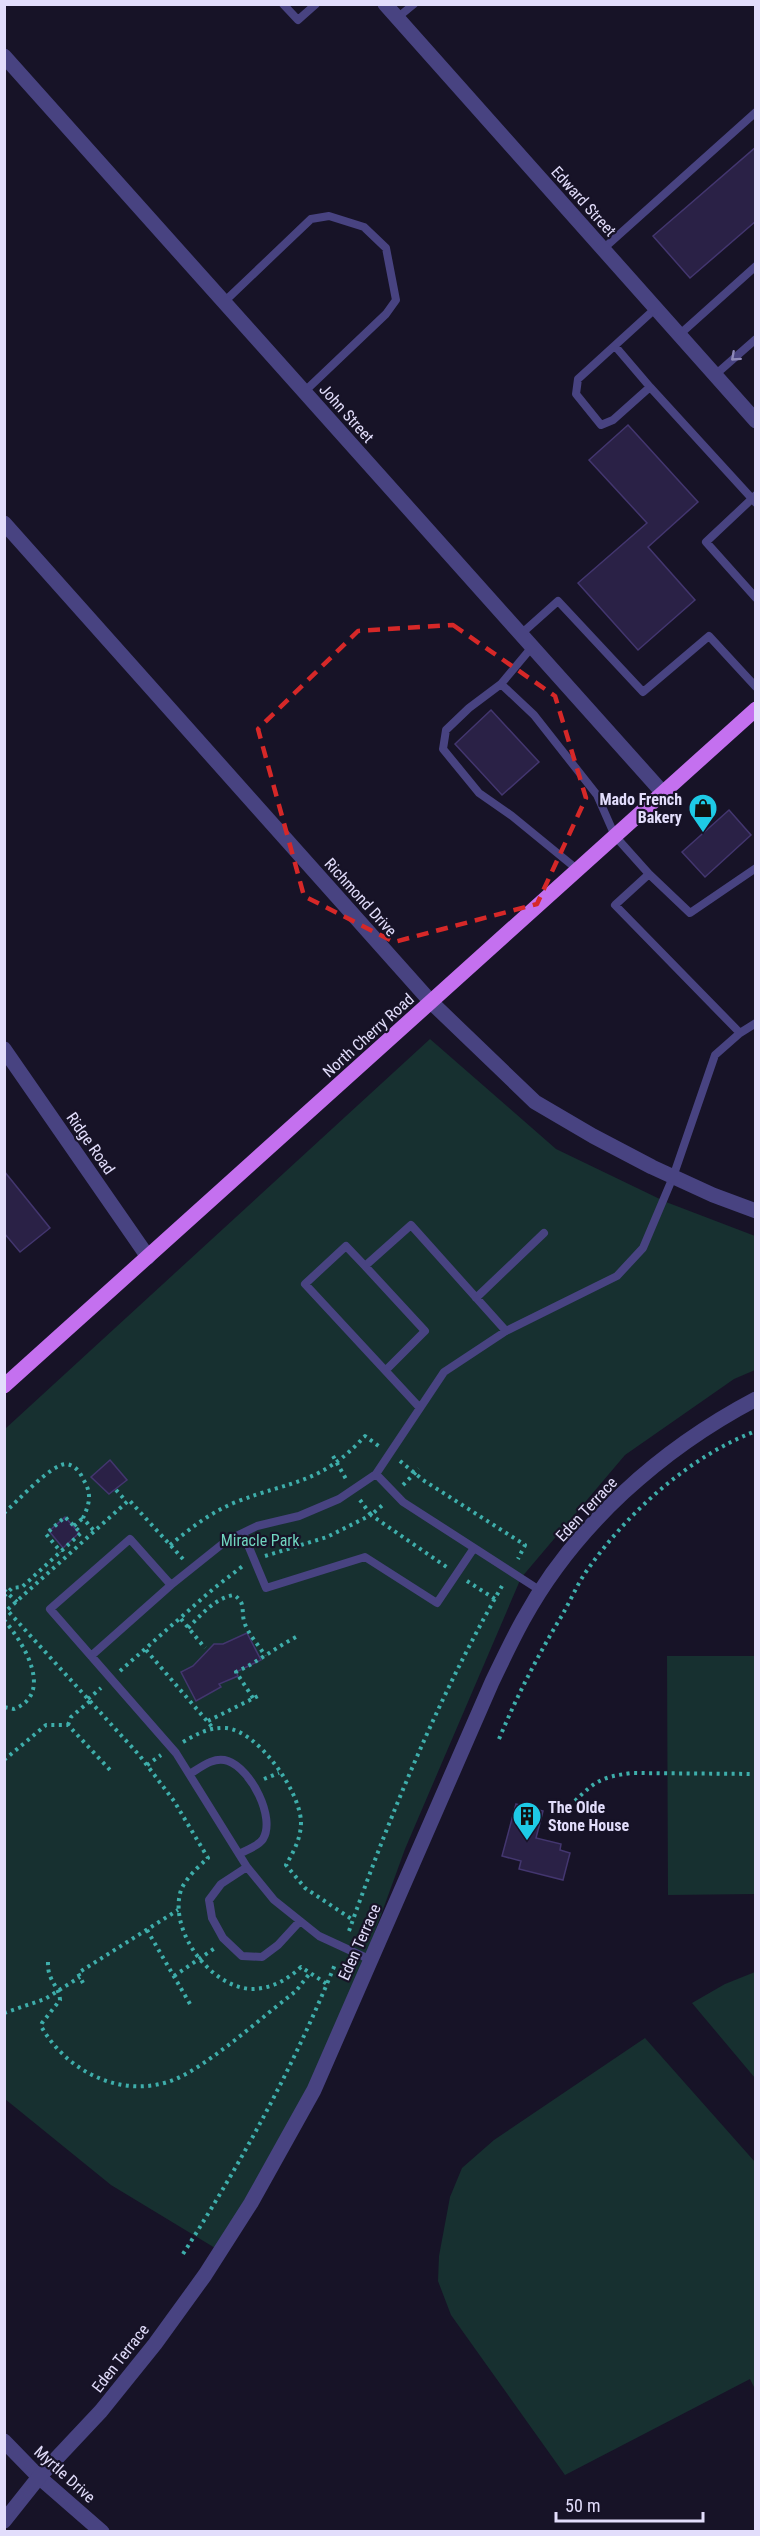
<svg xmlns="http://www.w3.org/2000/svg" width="760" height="2536" font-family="'Roboto Condensed',sans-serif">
<rect width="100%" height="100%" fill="#171327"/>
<path fill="#173030" d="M430,1039l126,110 110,53 89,34v134l-21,9 -109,76 -104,123 -116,271 -73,201 -112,201 -109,-66 -106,-86v-670z
M667,1656h88v238l-87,1z
M755,1972v106l-63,-75 33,-19z
M645,2038l110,124v227l-5,-10 -185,96 -114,-160 -13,-34 1,-25 11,-59 12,-29 32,-28z"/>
<path fill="#2a2146" stroke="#43366f" stroke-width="1.5" d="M756,147v74l-66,57 -37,-42z
M628,425l70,77 -50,45 47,53 -57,50 -60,-67 69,-60 -58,-63z
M491,710l48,52 -37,33 -47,-51z
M729,810l22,25 -46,42 -23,-25z
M4,1171l46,57 -30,24 -16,-19z
M110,1460l17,20 -18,14 -18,-17z
M65,1517l14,16 -16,15 -14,-17z
M247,1633l14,27 -25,12 2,4 -19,8 2,3 -25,14 -15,-29 12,-6 21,-22h9z
M516,1804l27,7 -7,27 25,6 -1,6 10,3 -7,27 -44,-11 2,-8 -19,-5z"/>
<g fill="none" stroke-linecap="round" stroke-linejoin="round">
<path stroke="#3eaeab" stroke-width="4" stroke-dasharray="3 4.5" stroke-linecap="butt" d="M333,1456l13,23
M400,1461l23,19 102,65 -7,14
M403,1485l16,-16
M116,1490l10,11
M360,1500l11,15 14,-12
M4,1513c13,-11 47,-49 62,-49 9,1 14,8 17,15 9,14 7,24 0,39l11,13
M74,1526l9,-8
M170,1545c21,-17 41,-33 66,-43 56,-22 84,-17 129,-66l15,11
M265,1556l62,-19 44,-22 77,53
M183,1559l-54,-59 -122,110 133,146 34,45 34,57c-10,9 -22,20 -27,32 -13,40 29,97 70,99 20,0 36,-9 50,-22l26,17
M467,1581l28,18
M4,1590l13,12
M4,1596l8,-8 10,-1 59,-54 -16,-16 -19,17 15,18
M181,1619l24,29
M4,1620c19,22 51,73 10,89l-10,-2
M188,1628c14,-14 27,-30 46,-33 12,8 7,14 10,26 3,12 15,24 21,35
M146,1650l67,78
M120,1671l93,-82 31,-24
M253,1698l-17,-26c22,-10 40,-25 62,-36
M88,1699l13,-11
M208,1721l52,-26
M68,1725l3,-8 19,-16
M499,1739c18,-43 38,-82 62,-122 9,-15 16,-33 27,-48 40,-57 102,-113 168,-138
M183,1742c14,-8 26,-15 43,-14 32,3 74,63 75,94 0,16 -7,29 -15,43l19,23 48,32
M4,1760l42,-35h22l42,45
M147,1765l14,-10
M264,1779l15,-6
M575,1801c20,-20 27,-24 56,-28l125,1
M147,1930l43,74
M349,1931c42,-119 90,-235 153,-345
M48,1962c-1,19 11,23 12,38l-18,23 -1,3c28,50 91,78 145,48 37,-21 76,-57 110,-83l14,-18
M174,1976l41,-28
M83,1983l-5,-10 100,-63
M4,2013l41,-14 35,-22
M183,2254c61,-96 110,-186 153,-292"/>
<path stroke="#484381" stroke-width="8" d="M283,4l15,16 18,-16
M397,18l17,-14
M603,249l153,-137
M224,302l87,-83 18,-3 35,11 22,21 10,52 -10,14 -82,78
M656,308l-78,71 -2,15 25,31 12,-5 37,-33 106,116
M679,335l77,-69
M615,346l35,41
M715,375l41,-36
M756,495l-50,47 50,56
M521,634l37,-33 85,91 66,-56 47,51
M501,684l31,-37
M578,870l-66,-54 -33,-23 -36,-44 3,-19 23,-22 32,-24 33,31 63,80 18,41 34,38 41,39 66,-45
M740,1033l16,-10
M365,1266l60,65 -39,39
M476,1298l68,-65
M420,1408l-115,-124 41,-38 19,20 46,-41 95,106
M376,1474l27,28 138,89
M243,1533l23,55 99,-31 72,46 37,-55
M171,1585l55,-44 31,-15 42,-10 40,-17 37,-25 68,-102 62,-41 111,-55 26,-28 30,-71 42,-122 25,-22 -125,-128 34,-31
M91,1656l80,-71 -41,-46 -80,70 126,144 71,114 27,33 45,36 52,24
M190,1774c11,-7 24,-18 38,-13 23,8 48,57 35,78 -4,7 -17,11 -24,15
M247,1867l-26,17 -12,16 3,18 11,20 19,18 20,1 16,-12 22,-24"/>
<path stroke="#484381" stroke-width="15" d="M385,4l371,417
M4,56l659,737
M4,523l427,479
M4,1049l144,208
M4,2441l35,36 63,55"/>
<path stroke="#484381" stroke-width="15" d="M431,1002l104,100 58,34 59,31 61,28 43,16
M4,2521l35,-44 62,-66 54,-67 50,-69 46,-72 63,-113 178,-408c10,-21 20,-42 31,-62 52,-95 138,-171 233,-221"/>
<path stroke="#c470ef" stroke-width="15" d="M4,1386l752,-677"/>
</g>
<defs><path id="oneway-chevron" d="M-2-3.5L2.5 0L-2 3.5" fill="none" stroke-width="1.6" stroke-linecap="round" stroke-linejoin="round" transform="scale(1.5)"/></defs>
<use stroke="#8d88b8" href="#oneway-chevron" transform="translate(735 357) rotate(138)"/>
<path fill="none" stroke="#d62828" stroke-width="4.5" stroke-dasharray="12 8" stroke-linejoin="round" d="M453,625l102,71 31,102 -49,106 -143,38 -90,-46 -46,-167 100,-98z"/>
<defs>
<g id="shop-pin" transform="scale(1.5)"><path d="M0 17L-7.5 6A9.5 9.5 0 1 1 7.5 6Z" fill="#1ecae6" stroke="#171327"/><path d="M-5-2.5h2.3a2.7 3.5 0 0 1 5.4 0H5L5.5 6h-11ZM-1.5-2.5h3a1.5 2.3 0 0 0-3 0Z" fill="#111"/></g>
<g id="building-pin" transform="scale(1.5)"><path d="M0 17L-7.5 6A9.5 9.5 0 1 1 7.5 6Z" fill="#1ecae6" stroke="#171327"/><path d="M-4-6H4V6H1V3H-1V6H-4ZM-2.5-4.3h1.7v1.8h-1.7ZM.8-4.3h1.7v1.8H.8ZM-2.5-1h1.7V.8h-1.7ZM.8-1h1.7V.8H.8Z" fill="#111"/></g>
</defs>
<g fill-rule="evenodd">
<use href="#shop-pin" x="703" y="808"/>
<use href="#building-pin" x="527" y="1816"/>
</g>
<g text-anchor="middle" stroke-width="4.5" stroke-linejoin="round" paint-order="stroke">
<g font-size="16" fill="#e2ddfb" stroke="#171327">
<text transform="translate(584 201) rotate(48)" y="6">Edward Street</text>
<text transform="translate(347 413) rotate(48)" y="6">John Street</text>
<text transform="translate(361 897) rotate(48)" y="6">Richmond Drive</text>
<text transform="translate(368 1035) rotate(-42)" y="6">North Cherry Road</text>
<text transform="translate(91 1143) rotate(55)" y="6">Ridge Road</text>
<text transform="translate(586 1509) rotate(-47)" y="6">Eden Terrace</text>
<text transform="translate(359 1942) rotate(-66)" y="6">Eden Terrace</text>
<text transform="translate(120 2358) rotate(-52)" y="6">Eden Terrace</text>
<text transform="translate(65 2474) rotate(42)" y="6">Myrtle Drive</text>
</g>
<g font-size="16" font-weight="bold" fill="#e2ddfb" stroke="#171327" text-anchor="end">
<text x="682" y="805">Mado French<tspan x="682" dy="18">Bakery</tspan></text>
<text x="548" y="1813" text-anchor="start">The Olde<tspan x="548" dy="18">Stone House</tspan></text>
</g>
<g font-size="16" fill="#70d4bf" stroke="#171327">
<text x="260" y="1546">Miracle Park</text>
</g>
</g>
<rect width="760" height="2536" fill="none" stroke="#e2ddfb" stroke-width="12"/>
<path d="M556 2512v9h147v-9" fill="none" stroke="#e2ddfb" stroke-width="3"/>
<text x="565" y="2512" font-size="18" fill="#e2ddfb" stroke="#171327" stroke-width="4.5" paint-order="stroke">50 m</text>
</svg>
